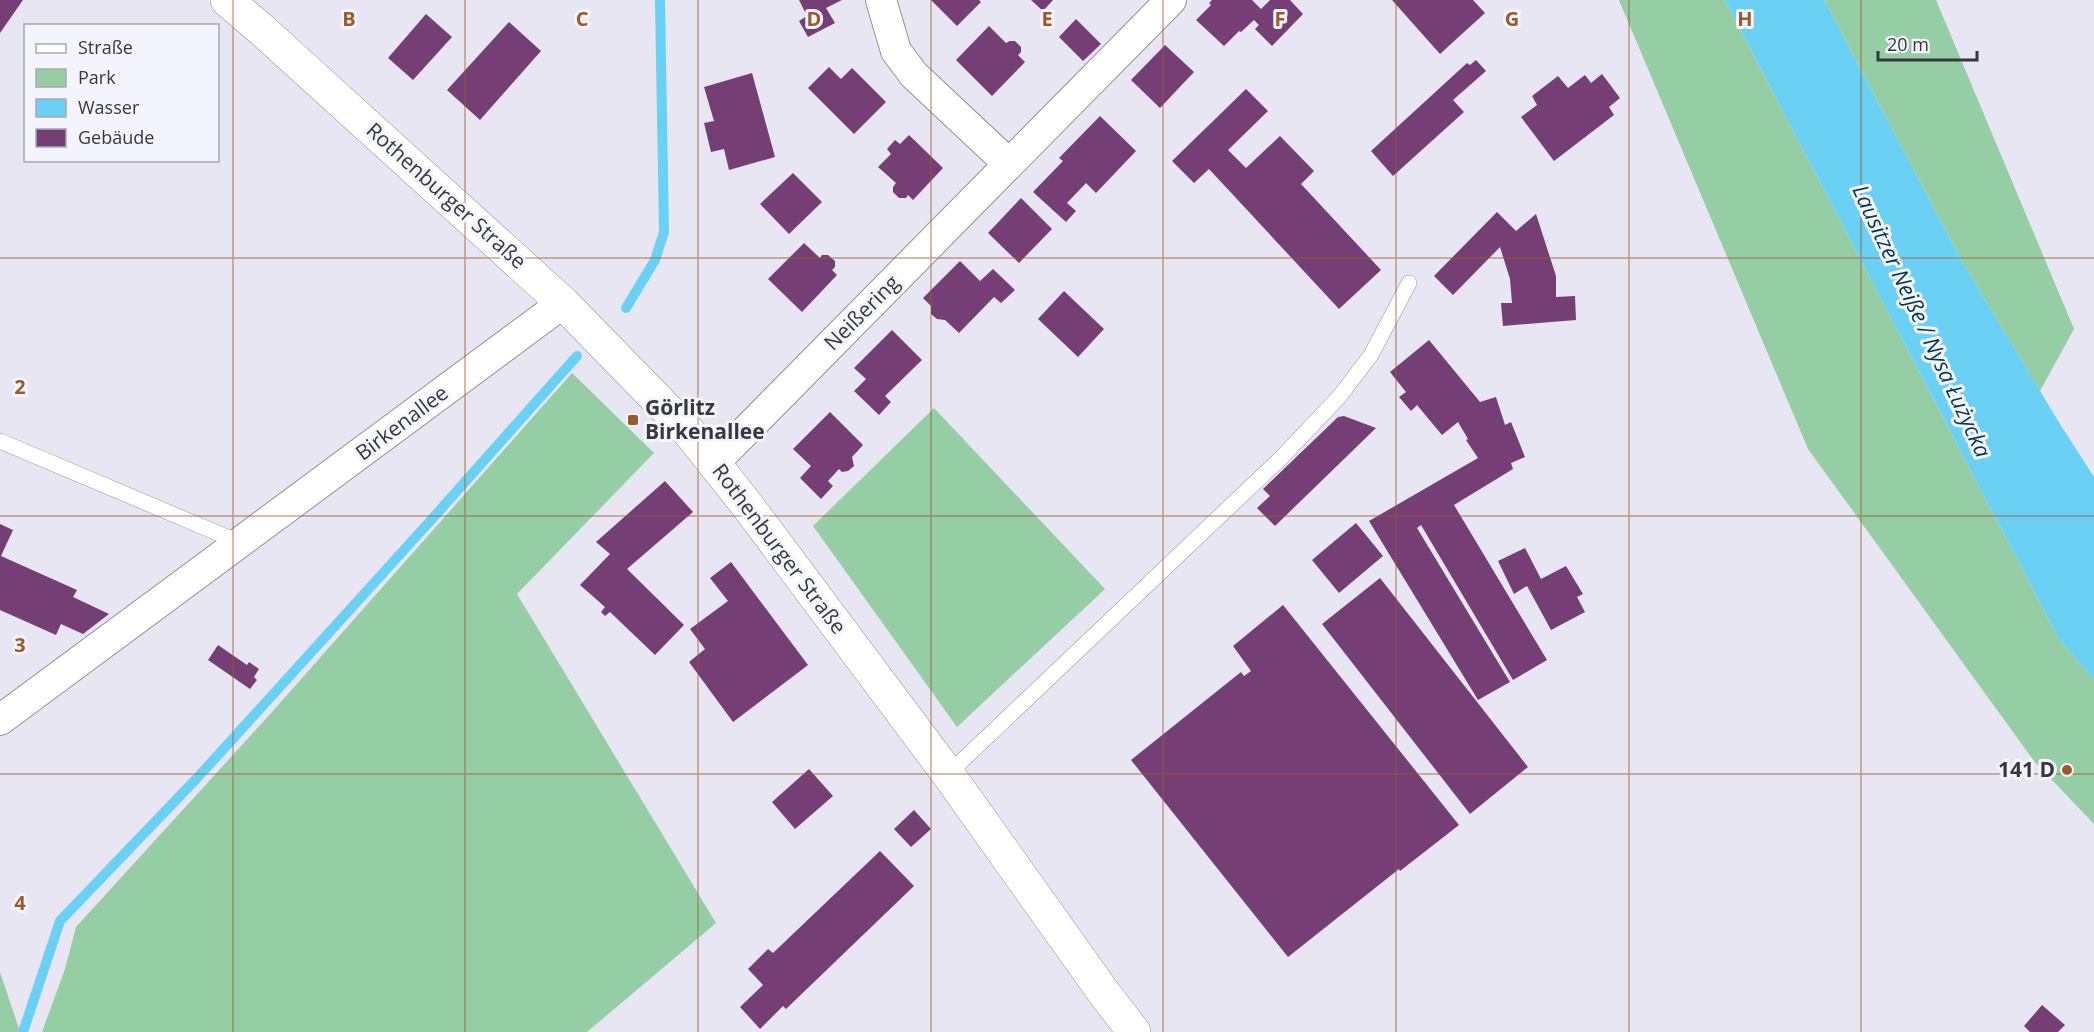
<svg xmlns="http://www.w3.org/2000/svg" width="2094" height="1032" font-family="'Open Sans',sans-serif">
<rect width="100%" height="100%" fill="#e7e6f2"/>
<path fill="#95cea5" d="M1619,0h106l334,639 35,41v144l-60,-63 -226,-312z
M1824,0h112l138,329 -34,62 -77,-128z
M572,373l82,80 -137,141 199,329 -129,109h-545l23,-63 11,-42 196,-215z
M934,408l171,181 -148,138 -144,-201z
M0,972l20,60h-20z"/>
<path fill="#6ad1f5" d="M1725,0h99l139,263 97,161 34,53v203l-35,-41z"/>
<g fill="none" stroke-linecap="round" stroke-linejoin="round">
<path stroke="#6ad1f5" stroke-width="10" d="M626,308l29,-48 9,-28 -4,-232
M23,1032l37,-111 139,-145 233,-257 145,-163"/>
</g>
<path fill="#753f76" d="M0,0h23l-23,33z
M799,0h43l-16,8 9,15 -27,14 -9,-16 8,-5z
M931,0h48l2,2 -24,24z
M1031,0h22l-10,11z
M1212,0h40l9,9 9,-9h20l13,14 -31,32 -17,-17 4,-4 -5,-5 -13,12 -2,-1 -15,15 -28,-26 15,-15 -2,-2z
M1392,0h81l12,13 -45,41z
M426,14l26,23 -39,43 -25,-22z
M1076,19l25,25 -18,17 -24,-24z
M509,22l32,29 -61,69 -33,-30z
M989,26l17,17 4,-2h5l6,6v5l-3,3 7,7 -33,34 -36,-36z
M1165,45l29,27 -34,36 -29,-28z
M1476,60l10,11 -33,29 11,12 -71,64 -22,-25 96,-88 3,2z
M829,67l12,12 11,-11 34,34 -32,32 -46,-46z
M752,73l23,84 -46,13 -5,-21 -13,3 -7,-29 10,-2 -10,-34z
M1602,74l18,24 -11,9 5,8 -60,46 -33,-44 16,-12 -5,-9 26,-20 10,12 17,-13 6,8z
M1246,89l22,22 -40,39 18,18 34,-32 34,35 -13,13 80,86 -42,39 -130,-140 -15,14 -22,-22z
M1100,116l36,35 -40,42 -10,-10 -19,20 9,8 -10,11 -33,-30 30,-31 -4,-3z
M909,135l34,33 -30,32 -5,-5 -2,3h-7l-6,-6v-5l3,-4 -18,-16 13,-13 -4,-5 8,-9 5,4z
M793,173l29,29 -33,32 -29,-30z
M1021,198l31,31 -33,34 -31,-30z
M1497,212l19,19 20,-17 20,62v21l19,-1 1,24 -73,6 -2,-23h11l-2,-24 -10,-32 -47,48 -19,-19z
M804,243l16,15 2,-3h6l7,6v6l-3,3 5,5 -35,37 -34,-33z
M960,261l20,20 13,-12 22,21 -14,13 -7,-6 -35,36 -14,-13 -8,-1 -6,-5v-8l-8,-8z
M1064,291l40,38 -26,28 -40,-38z
M892,330l30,30 -37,36 6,6 -12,13 -25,-24 12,-12 -12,-11z
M1429,340l51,62 16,-5 9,28 6,-3 14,35 -14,6 2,6 -59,36 93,155 -34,20 -92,-155 -4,3 93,154 -32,18 -109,-179 109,-63 -12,-18 2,-1 -10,-17 -16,13 -25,-30 -6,6 -12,-14 7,-5 -16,-20z
M830,412l33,33 -11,12 2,9 -6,5 -6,1 -3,-3 -11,12 5,5 -12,13 -21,-21 11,-12 -18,-17z
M1344,416l32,12 -101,98 -18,-18 13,-12 -7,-7 75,-72z
M665,481l28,31 -66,57 57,56 -29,30 -45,-43 -5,4 -4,-4 4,-5 -25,-22 30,-31 -14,-12z
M1356,523l27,33 -44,37 -27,-33z
M0,524l13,6 -12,26 76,34 -4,7 36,17 -26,20 -22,-10 -5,11 -56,-25z
M1525,548l16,31 25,-13 17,28 -6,3 8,15 -34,18 -24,-44 -13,8 -16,-33z
M731,562l77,103 -75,57 -44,-60 16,-13 -15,-20 38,-28 -18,-23z
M1380,578l148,189 -58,47 -148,-190z
M1283,605l176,220 -59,46 -1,-2 -111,88 -157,-197 110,-88 3,4 7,-5 -18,-25z
M218,645l29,20 2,-3 10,7 -5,8 3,3 -7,9 -42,-29z
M809,769l24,27 -38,33 -23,-27z
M914,810l17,19 -20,18 -17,-18z
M880,851l34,35 -128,123 -3,-3 -23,23 -20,-22 23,-22 -15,-16 20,-20 5,4z
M2042,1005l23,20 -7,7h-28l-6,-6z"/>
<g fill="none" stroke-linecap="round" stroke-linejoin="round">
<g stroke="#92919c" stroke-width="16">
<path id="lane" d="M0,441l241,102
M948,774l333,-316 58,-61 32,-42 38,-72"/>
</g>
<g stroke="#92919c" stroke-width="32">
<path id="street" d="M881,0l15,51 18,24 95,89
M714,463l457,-463
M0,720l563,-417"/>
</g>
<g stroke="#92919c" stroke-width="34">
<path id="secondary" d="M227,0l35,30 301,273 126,129 58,73 201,269 156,219 30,39"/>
</g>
<use href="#lane" stroke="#fff" stroke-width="15"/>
<use href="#street" stroke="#fff" stroke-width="30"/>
<use href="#secondary" stroke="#fff" stroke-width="33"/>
</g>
<path fill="none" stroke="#9c5929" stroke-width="1.5" stroke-opacity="0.55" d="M233,0v1032M465,0v1032M698,0v1032M931,0v1032M1163,0v1032M1396,0v1032M1629,0v1032M1861,0v1032M0,258h2094M0,516h2094M0,774h2094"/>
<g fill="#9c5929" stroke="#f4f4fd" stroke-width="2">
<rect x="627" y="414" width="12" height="12" rx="3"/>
<circle cx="2067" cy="770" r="6"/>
</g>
<g text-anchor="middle" stroke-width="6" stroke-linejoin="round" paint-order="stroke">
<g font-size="21" fill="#38373c" stroke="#f4f4fd">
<text transform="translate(446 196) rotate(42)" y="7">Rothenburger Straße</text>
<text transform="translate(862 313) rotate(-45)" y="7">Neißering</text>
<text transform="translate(402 423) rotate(-37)" y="7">Birkenallee</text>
<text transform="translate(779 549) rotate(53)" y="7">Rothenburger Straße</text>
</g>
<g font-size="21" font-weight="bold" fill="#38373c" stroke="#f4f4fd" text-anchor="start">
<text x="645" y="415">Görlitz<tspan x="645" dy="24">Birkenallee</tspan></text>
<text x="2055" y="777" text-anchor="end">141 D</text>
</g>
<g font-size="22" font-style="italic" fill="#063746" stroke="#f4f4fd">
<text transform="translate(1922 321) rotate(65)" y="8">Lausitzer Neiße / Nysa Łużycka</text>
</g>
</g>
<g font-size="20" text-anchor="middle" font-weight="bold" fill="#9c5929" stroke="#f4f4fd" stroke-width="6" stroke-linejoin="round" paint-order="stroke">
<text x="349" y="26">B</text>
<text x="582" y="26">C</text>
<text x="814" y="26">D</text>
<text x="1047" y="26">E</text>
<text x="1280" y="26">F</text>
<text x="1512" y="26">G</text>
<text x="1745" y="26">H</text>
<text x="20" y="394">2</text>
<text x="20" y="652">3</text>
<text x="20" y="910">4</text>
</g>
<rect x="24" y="24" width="195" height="138" fill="#f4f4fd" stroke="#a9a8b0" stroke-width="1.5"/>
<rect x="36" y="44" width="30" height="9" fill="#ffffff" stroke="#a9a8b0" stroke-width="1.5"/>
<text x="78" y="54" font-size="18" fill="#38373c">Straße</text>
<rect x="36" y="69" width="30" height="18" fill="#95cea5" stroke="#a9a8b0" stroke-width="1.5"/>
<text x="78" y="84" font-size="18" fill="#38373c">Park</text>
<rect x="36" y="99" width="30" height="18" fill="#6ad1f5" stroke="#a9a8b0" stroke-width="1.5"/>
<text x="78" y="114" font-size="18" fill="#38373c">Wasser</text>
<rect x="36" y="129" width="30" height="18" fill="#753f76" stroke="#a9a8b0" stroke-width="1.5"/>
<text x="78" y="144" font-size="18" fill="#38373c">Gebäude</text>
<path d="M1878 51v9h99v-9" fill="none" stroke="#38373c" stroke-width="3"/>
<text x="1887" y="51" font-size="18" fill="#38373c" stroke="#f4f4fd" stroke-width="4.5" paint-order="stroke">20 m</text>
</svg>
